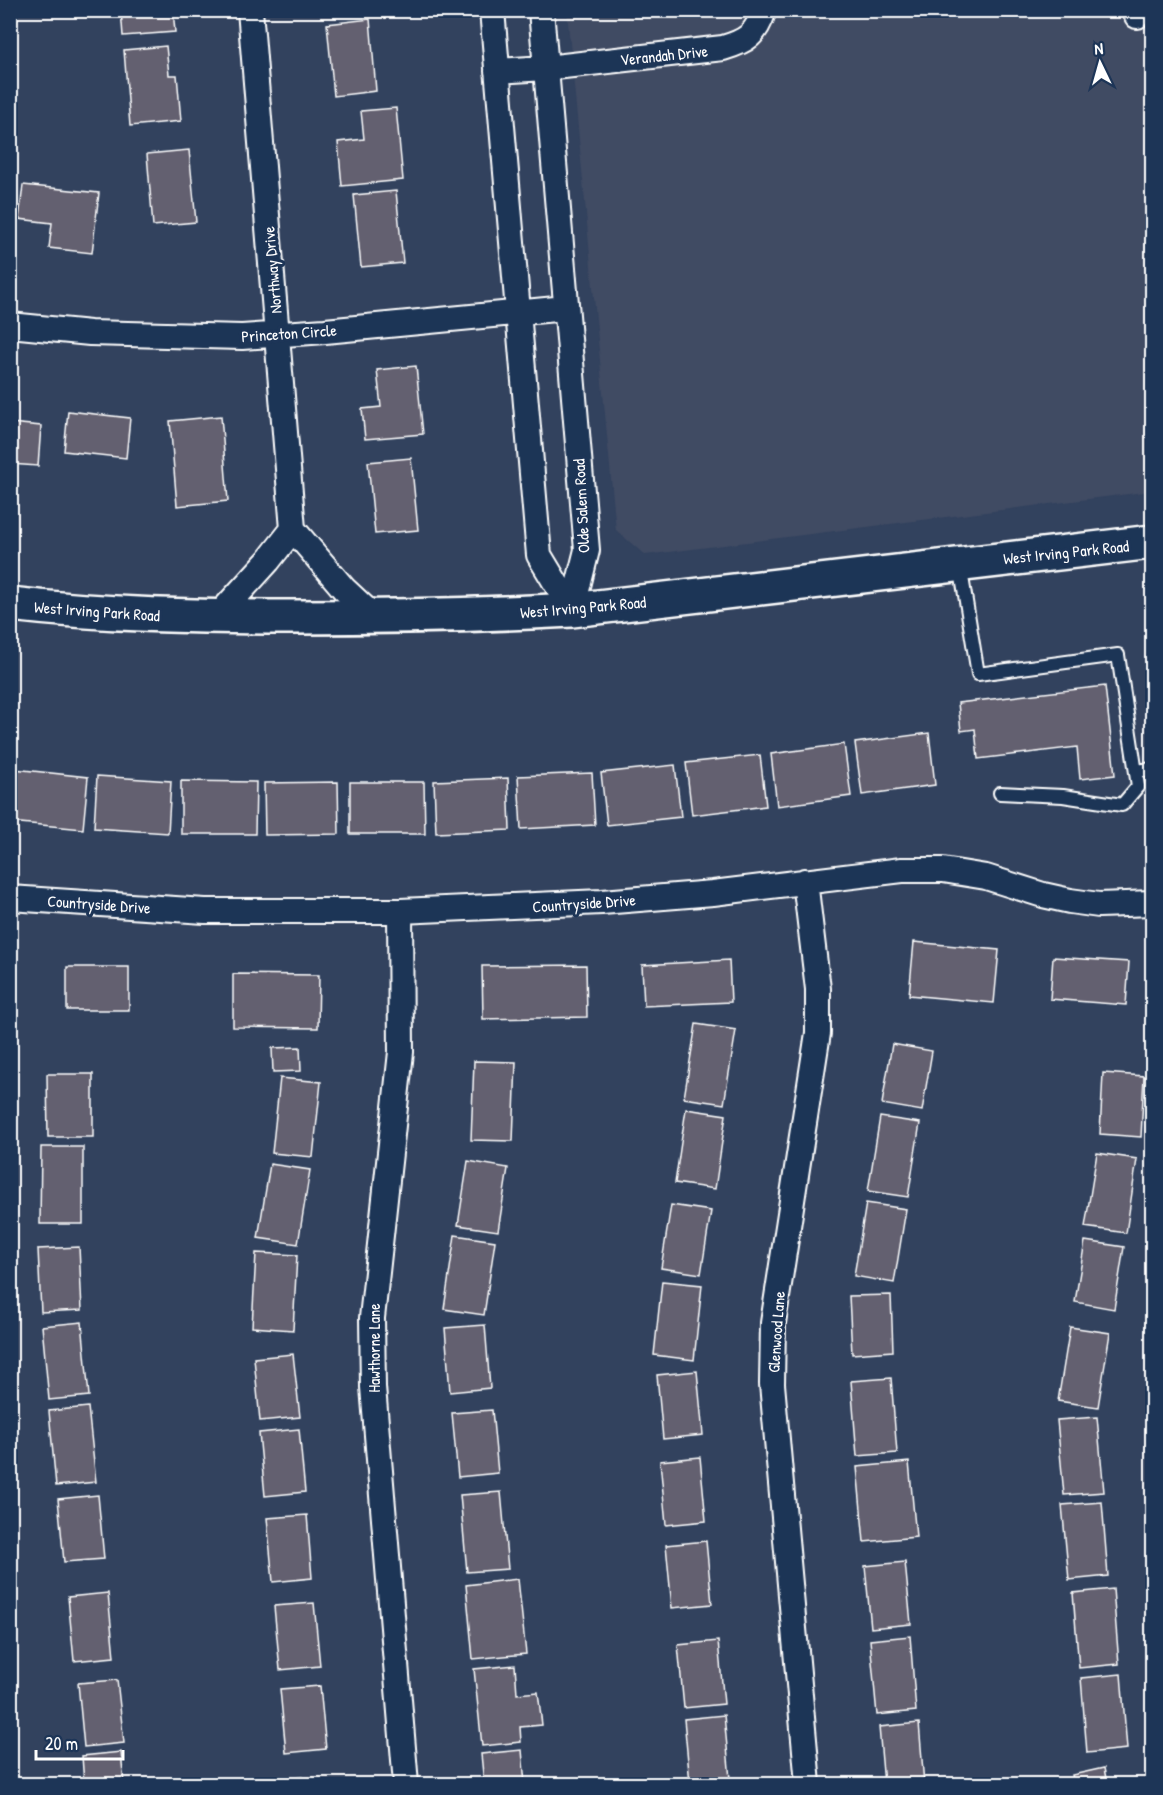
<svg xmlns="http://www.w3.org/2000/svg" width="1163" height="1795" font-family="'Patrick Hand',sans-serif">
<rect width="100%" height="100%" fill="#32425e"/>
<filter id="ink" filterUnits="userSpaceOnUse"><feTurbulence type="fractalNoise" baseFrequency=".0167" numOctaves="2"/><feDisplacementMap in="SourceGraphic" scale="12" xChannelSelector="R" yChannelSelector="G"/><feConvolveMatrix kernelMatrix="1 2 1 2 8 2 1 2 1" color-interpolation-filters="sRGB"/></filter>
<g filter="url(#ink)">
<path fill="#414b63" d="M567,11h585v480l-507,64 -29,-25z"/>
<path fill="#646070" stroke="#fff" stroke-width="1.5" d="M121,10h52l2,22 -52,4z
M370,19l6,72 -42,5 -7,-72z
M166,46l3,29h8l4,46 -51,5 -6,-76z
M396,108l7,72 -61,6 -4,-44 26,-3 -3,-28z
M189,150l7,72 -43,4 -6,-72z
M23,185l76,8 -7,60 -43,-5 3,-25 -33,-4z
M396,191l7,72 -42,4 -7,-72z
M416,366l7,68 -58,5 -3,-30 19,-2 -4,-37z
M68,411l62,7 -4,40 -62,-7z
M221,416l7,85 -51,5 -7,-85z
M10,423l31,3 -3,40 -28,-2z
M411,458l7,72 -43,4 -7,-72z
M1105,686l10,89 -35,4 -3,-32 -99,12 -3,-30 -14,2 -3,-28z
M929,733l6,52 -73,10 -7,-52z
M844,744l7,52 -74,10 -6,-52z
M760,755l6,51 -74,9 -6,-52z
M675,765l6,52 -74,8 -6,-52z
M14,769l74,8 -5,52 -73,-7z
M592,773l3,52 -74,4 -3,-53z
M97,776l74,5 -3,52 -74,-5z
M508,778l2,52 -74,3 -2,-52z
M181,781l75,1 -1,52h-74z
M338,782l1,52 -74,1 -1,-52z
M350,782h74l1,52h-75z
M914,942l85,8 -5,53 -85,-8z
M1053,957l76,5 -3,43 -76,-6z
M729,960l2,42 -87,4 -2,-41z
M586,965l1,52 -104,2 -1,-53z
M67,967h62v43h-62z
M233,974l86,1 -1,53 -85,-1z
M696,1024l40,6 -12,74 -40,-6z
M892,1044l40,7 -10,60 -40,-7z
M300,1047l1,24 -28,1 -1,-24z
M474,1061l42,1 -3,79 -42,-1z
M1103,1073l41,3 -3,61 -41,-3z
M47,1074h46v63h-45z
M280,1078l41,4 -8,75 -41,-4z
M686,1109l40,6 -11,74 -40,-6z
M880,1117l40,6 -12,74 -40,-6z
M41,1147h42v77h-43z
M1097,1153l40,6 -11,74 -41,-6z
M468,1161l40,7 -10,63 -40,-6z
M270,1164l40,6 -12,74 -40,-6z
M866,1203l40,6 -12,74 -40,-7z
M671,1205l40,6 -10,63 -40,-6z
M455,1235l40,6 -11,74 -40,-6z
M1085,1241l39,6 -10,62 -39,-7z
M79,1247l3,63 -41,2 -3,-63z
M256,1253l41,2 -4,75 -41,-3z
M662,1281l40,4 -8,75 -40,-5z
M891,1295l2,56 -41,3 -3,-58z
M82,1322l7,74 -40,4 -7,-74z
M485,1325l5,63 -40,4 -5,-64z
M1070,1327l40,6 -12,74 -40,-6z
M293,1354l7,63 -40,4 -6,-63z
M697,1371l6,64 -40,4 -6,-64z
M891,1378l6,75 -40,3 -6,-75z
M88,1407l8,75 -40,4 -7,-75z
M492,1410l6,63 -40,4 -6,-64z
M1097,1417l7,75 -40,3 -7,-75z
M299,1429l6,63 -40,4 -6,-63z
M700,1457l6,64 -40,4 -6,-64z
M909,1462l7,75 -52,5 -7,-75z
M501,1492l7,77 -41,3 -7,-77z
M98,1495l6,64 -40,3 -6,-63z
M1102,1502l6,74 -39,4 -7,-75z
M307,1515l5,63 -39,4 -6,-64z
M706,1541l6,63 -40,4 -6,-63z
M905,1562l6,62 -40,4 -6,-62z
M518,1579l8,75 -53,5 -7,-74z
M1113,1589l6,75 -40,4 -6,-75z
M108,1593l6,64 -40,4 -6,-64z
M314,1603l6,63 -40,4 -6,-64z
M910,1636l6,75 -39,4 -7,-75z
M718,1641l6,63 -40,4 -6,-63z
M515,1665l2,29 21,-2 4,33 -22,2 1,15 -39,4 -8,-77z
M1121,1674l6,75 -40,4 -6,-75z
M117,1680l7,63 -40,4 -6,-64z
M320,1686l6,63 -40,4 -6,-64z
M724,1715l6,64 -40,4 -6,-64z
M919,1723l5,61h-40l-5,-57z
M522,1750l3,34h-41l-3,-30z
M121,1752l3,32h-40l-2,-28z
M1104,1768l3,16h-33l-2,-9z
M302,1777l1,7h-35v-3z"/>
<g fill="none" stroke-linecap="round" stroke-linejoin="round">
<g stroke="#fff" stroke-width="16">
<path id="service" d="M960,565l18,109 140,-19 20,131 -16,19 -59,-9 -63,-3
M1136,771l16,-2"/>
</g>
<g stroke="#fff" stroke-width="28">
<path id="minor" d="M250,10l43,519 51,60 30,28
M492,10l47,545 33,55
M541,10l46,540 -15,60
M1136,10l1,6
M497,71l49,-3 177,-20c24,-7 33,-13 41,-38
M10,325l80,8 152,4 83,-6 241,-23
M217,617l51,-56 25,-32
M805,881l13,108v44l-45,290 -1,61 36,400
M10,898l195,13h195l202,-9 111,-9 189,-23h41l43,7 57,18 27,6 29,4 53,-2
M400,911l1,141 -29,266 1,69 33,397"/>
</g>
<g stroke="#fff" stroke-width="38">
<path id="secondary" d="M10,604c95,11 189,13 283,13 93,0 186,-2 279,-7l580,-68"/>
</g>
<use href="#service" stroke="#1d3557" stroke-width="12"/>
<use href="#minor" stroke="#1d3557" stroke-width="24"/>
<use href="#secondary" stroke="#1d3557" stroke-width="33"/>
</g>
</g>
<g text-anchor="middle" stroke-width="6" stroke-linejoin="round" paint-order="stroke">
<g font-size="16" fill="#fff" stroke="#1d3557">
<text transform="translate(664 55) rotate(-6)" y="6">Verandah Drive</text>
<text transform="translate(272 270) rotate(-95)" y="6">Northway Drive</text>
<text transform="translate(289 333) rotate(-4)" y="6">Princeton Circle</text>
<text transform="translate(581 506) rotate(-93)" y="6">Olde Salem Road</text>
<text transform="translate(1066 552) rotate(-6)" y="6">West Irving Park Road</text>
<text transform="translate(583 607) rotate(-5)" y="6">West Irving Park Road</text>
<text transform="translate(97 611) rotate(4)" y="6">West Irving Park Road</text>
<text transform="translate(584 903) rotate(-4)" y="6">Countryside Drive</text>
<text transform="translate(99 904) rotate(4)" y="6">Countryside Drive</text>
<text transform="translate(776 1332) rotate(-86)" y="6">Glenwood Lane</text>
<text transform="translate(374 1348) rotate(-90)" y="6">Hawthorne Lane</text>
</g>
</g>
<rect width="1163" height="1795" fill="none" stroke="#1d3557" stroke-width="36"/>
<rect x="18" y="18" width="1127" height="1759" fill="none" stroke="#fff" stroke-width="2" filter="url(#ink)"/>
<g transform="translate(1100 63) rotate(355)" stroke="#1d3557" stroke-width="4.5" paint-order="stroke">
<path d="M0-4.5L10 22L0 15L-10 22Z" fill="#ffffff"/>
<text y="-9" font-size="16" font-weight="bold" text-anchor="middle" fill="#ffffff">N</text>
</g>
<path d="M36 1750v9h87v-9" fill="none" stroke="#ffffff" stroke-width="3"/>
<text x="45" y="1750" font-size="18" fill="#ffffff" stroke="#1d3557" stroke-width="4.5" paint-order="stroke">20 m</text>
</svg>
